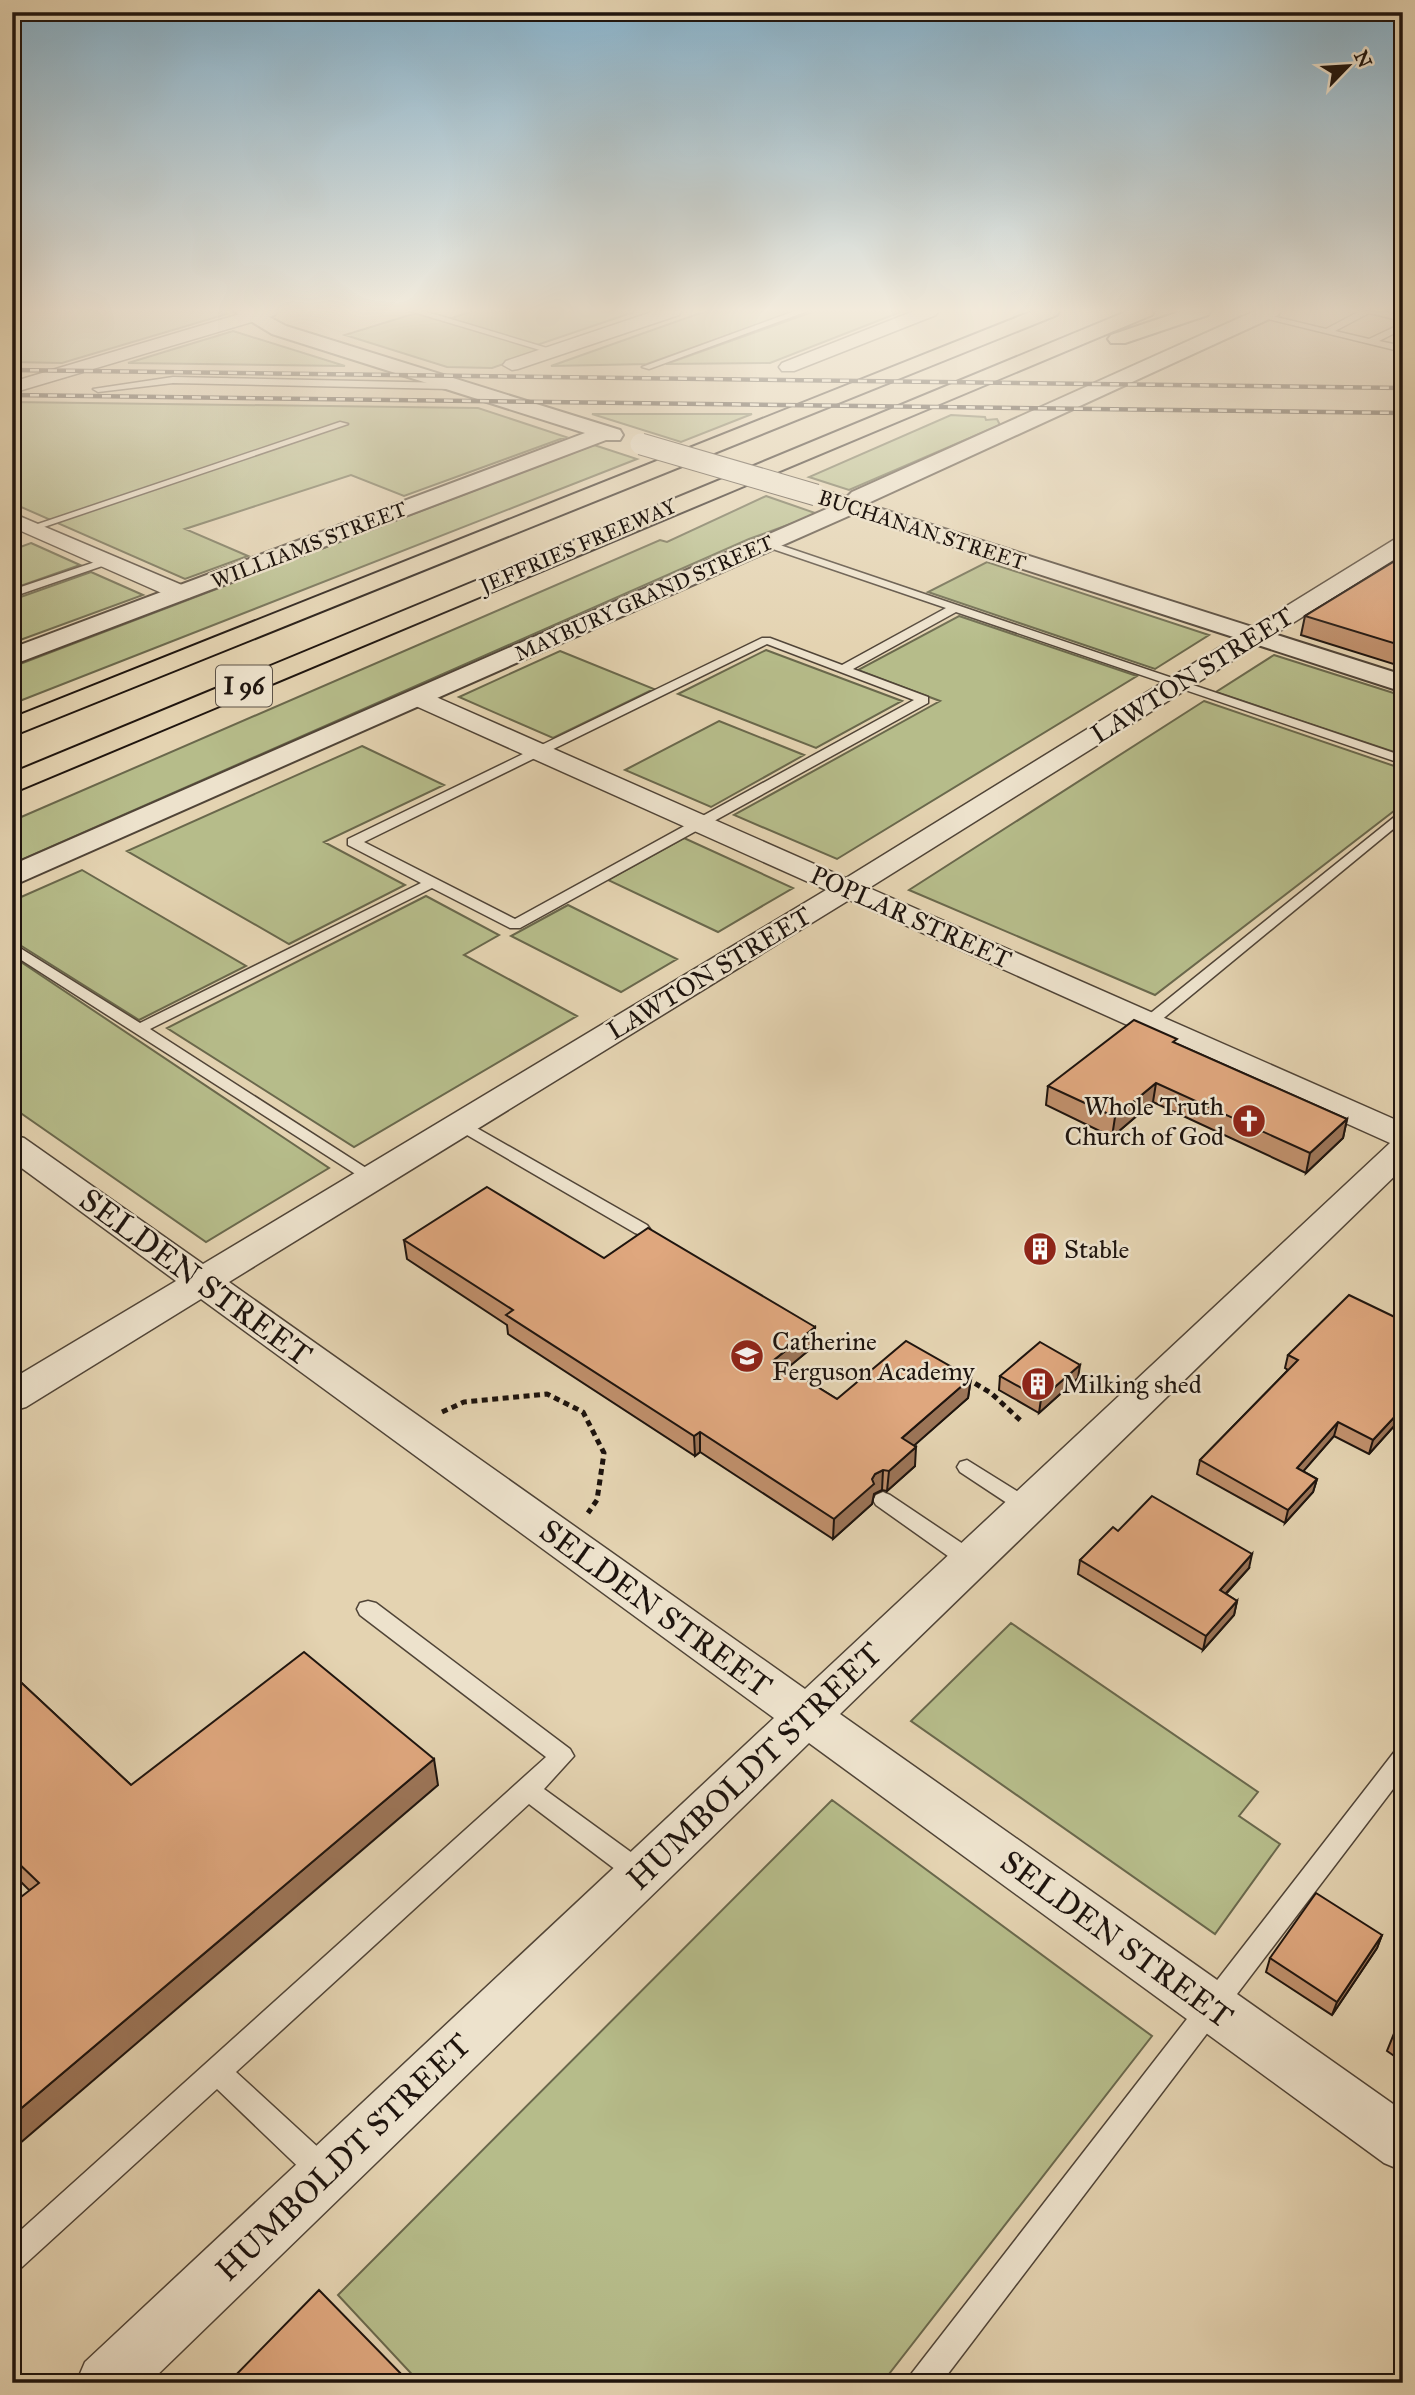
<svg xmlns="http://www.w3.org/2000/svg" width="1415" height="2395" font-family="'IM FELL Great Primer',serif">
<rect width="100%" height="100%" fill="#e4d3b1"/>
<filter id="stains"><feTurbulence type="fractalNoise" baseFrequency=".00286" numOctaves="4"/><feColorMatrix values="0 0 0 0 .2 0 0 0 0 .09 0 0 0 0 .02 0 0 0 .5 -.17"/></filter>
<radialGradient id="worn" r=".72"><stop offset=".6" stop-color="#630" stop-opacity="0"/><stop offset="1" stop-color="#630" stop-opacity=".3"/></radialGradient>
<path fill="#b6bc8a" stroke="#6a684c" stroke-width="2" d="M12,311h206l9,3 -165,49 -50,-1z
M472,311h165l-100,34 -88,-26z
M706,311h90l-149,53 -96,2z
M815,311h88l-133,52 -104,1z
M416,313l128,37 -52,18 -45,-1 -102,-32z
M233,331l112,35 -217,-3z
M12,402l466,6 88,29 -162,59 -53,-21 -166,54 63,27 -63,23 -173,-76z
M592,414h160l-71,28z
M951,415l34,2 1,3 11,-1 3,6 -151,65 -40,-13z
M594,445l43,14 -625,245v-37z
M766,496l52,18 -69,25 -737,325v-43l648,-281 7,2z
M31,543l49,22 -68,24v-39z
M987,562l222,73 -54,34 -227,-77z
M91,572l52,23 -131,48v-43z
M959,616l178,60 -300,183 -103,-44 206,-114 -82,-31z
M766,650l136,51 -86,47 -138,-54z
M560,651l94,38 -101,49 -94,-41z
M1274,655l129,41v59l-187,-63z
M1204,701l199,68v35l-248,191 -246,-105z
M719,721l85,34 -93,52 -86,-37z
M362,746l82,39 -120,57 81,43 -116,59 -162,-93z
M684,838l109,50 -75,44 -110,-52z
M82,870l164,96 -107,54 -127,-80v-39z
M426,896l73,39 -35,20 113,61 -223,131 -187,-119z
M568,905l109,54 -56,33 -110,-56z
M12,956l317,212 -123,74 -194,-135z
M1011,1623l247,169 -19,24 41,28 -65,90 -304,-213z
M832,1800l320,236 -270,347h-462l-82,-88z"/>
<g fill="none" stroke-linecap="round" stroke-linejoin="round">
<g stroke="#504437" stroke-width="3">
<path id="service" d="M410,311h14l133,40 -7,2z
M795,311h13l-159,58 -7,-2z
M1360,311h22l21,5v5l-34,-8 -34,18 34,8 34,-16v6l-24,12 24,5v6l-147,-36 4,-3 66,16z
M173,377l277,6 5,3 -5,3 -277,-6 -75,9 -5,-3z
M340,422l8,2 -313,106 -9,-2z
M768,541l635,215v8l-447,-152 -103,57 75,28v6l-408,225h-10l-78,-40 -282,141 227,146 3,4 -3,4 -6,1 -359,-230v-11l128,80 281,-140 -73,-38v-6l414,-201h8l72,27 104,-57 -182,-62 -1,-2zM767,644l147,56 -399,219 -151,-77z
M107,558l5,3 -1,2 -99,34v-7z
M1403,810v11l-249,205h-12l-2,-3 2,-3z
M461,1119l186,106 3,4 -9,6 -6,-2 -180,-105 -2,-4z
M967,1460l66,41 3,5 -3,5 -7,3 -7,-3 -59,-39 -3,-5 3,-5z
M883,1492l7,3 88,59 3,6 -3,6 -8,2 -8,-2 -86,-61 -3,-5 3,-5z
M368,1601l8,2 194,146 4,7 -30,33 106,77 3,8 -3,8 -9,3 -9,-3 -103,-78 -293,268 96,88 4,10 -4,10 -10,4 -10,-4 -95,-91 -195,178 -10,4v-33l534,-481 -186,-142 -3,-6 3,-6z
M1403,1748v28l-462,607h-34l5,-10 483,-622z"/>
</g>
<g stroke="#504437" stroke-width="3">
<path id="minor" d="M250,311h27l-2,4 -263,78v-11z
M655,311h26l-2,4 -161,54 -6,1 -9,-5 3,-4z
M914,311h24l-2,4 -142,56h-12l-3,-4 3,-4z
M12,513l177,75 3,5 -3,5h-16l-161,-71z
M1403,538v16l-534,334 534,235v45l-563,546 563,397v60l-19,-8 -575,-420 -660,640h-73l9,-21 689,-644 -573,-419 -175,108 -14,4v-32l164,-98 -164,-120v-26l12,3 179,126 623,-374 -417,-187 -3,-5 3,-5 9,-2 9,2 419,185 549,-339zM849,900l541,243 -585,546 -576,-407z"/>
</g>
<g stroke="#504437" stroke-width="4">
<path id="tertiary" d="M234,311h24l28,15 334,104 3,5 -3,5h-14l-594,225v-17l573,-215 -313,-99z
M1255,311h25l-2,4 -412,189 537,171v17l-550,-178 -841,372v-21l819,-358 -10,-7 3,-5 8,-2 15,4 5,-5z"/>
</g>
<g stroke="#1e140e" stroke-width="4">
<path id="motorway" d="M1033,311h26l-2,4 -1045,421v-18z
M1128,311h26l-2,4 -1140,478v-20z
M1182,311h28l-2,4 -83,28h-14l-3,-4 3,-4z"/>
</g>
<path stroke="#1e140e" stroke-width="5" stroke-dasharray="6 4.5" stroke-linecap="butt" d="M966,1378l25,15 30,28
M442,1412l22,-10 83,-8 36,18 21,41 -7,47 -9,13"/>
<use href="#service" fill="#ede2cc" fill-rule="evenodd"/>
<use href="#minor" fill="#ede2cc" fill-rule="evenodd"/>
<use href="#tertiary" fill="#ede2cc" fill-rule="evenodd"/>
<use href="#motorway" fill="#e4d3b1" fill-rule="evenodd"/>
<g stroke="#1e140e" stroke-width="4.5">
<path id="rail" d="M12,370l1391,18
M12,395l1391,18"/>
</g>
<use href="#rail" stroke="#ede2cc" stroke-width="2.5" stroke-dasharray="9" stroke-linecap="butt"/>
<g stroke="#504437" stroke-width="23" stroke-linecap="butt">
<path id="tertiary-bridge" d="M641,444l175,51"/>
</g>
<use href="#tertiary-bridge" stroke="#ede2cc" stroke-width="21"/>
</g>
<path fill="#c0906c" stroke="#1e140e" stroke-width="2" d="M1403,556v111l-102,-32 4,-19z
M1177,1044l170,75 -4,19 -37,35 -153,-71 -41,35 -66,-32 2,-19z
M404,1240l200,18 211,69 -1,19 -27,22 50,31 134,-21 -3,20 -54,47 1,21 -28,25 -5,-1 -8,4 -2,10 -39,35 -133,-87 -5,4 -187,-122 -1,-9 -100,-66z
M1403,1321v109l-8,-5 -26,29 -35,-18 -31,35 14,8 -4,13 -28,31 -88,-49 3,-14 88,-90 -3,-2 3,-13z
M1000,1376l78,2 -39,35 -40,-23z
M1118,1531l131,37 -23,26 11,7 -3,14 -31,35 -125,-76 2,-14z
M12,1674l119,111h307l-409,105 -17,-17z
M1382,1935l-5,13 -45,67 -66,-43 4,-14z
M1403,2020v42l-16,-11 8,-20z"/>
<path fill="#9c7558" stroke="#1e140e" stroke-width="2" d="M1156,1083l-3,19 -41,35 3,-20z
M1347,1119l-4,19 -37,35 4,-20z
M815,1327l-1,19 -41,34 1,-20z
M1080,1365l-2,13 -39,35 2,-14z
M971,1378l-3,20 -68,60 2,-20z
M1399,1412l-4,13 -26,29 4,-14z
M1338,1422l-4,14 -40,46 3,-14z
M700,1432v20l-5,4 -1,-20z
M916,1447l-1,19 -28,25 2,-20z
M883,1470l-1,20 -8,4 -2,10 -39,35 1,-20 38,-40 3,-5z
M1317,1479l-4,13 -28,31 3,-13z
M1252,1554l-3,14 -33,36 4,-14z
M1237,1601l-3,14 -31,35 3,-14z
M434,1759l4,26 -426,365v-34z
M1382,1935l-5,13 -45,67 5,-13z"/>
<path fill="#dfa77e" stroke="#1e140e" stroke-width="2" d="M1403,556v90l-98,-30z
M1134,1020l43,19 -4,3 174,77 -37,34 -154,-70 -41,34 -67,-31z
M487,1187l117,71 44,-30 167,99 -41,33 63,39 69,-58 65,37 -69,60 14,9 -27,24 -6,-1 -8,4 -3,5 2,5 -40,35 -134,-87 -6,4 -188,-121 7,-5 -109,-70z
M1349,1295l54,26v93l-4,-2 -26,28 -35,-18 -41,46 20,11 -29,31 -88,-50 98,-100 -10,-5z
M1040,1342l40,23 -39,34 -41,-23z
M1152,1496l100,58 -32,36 17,11 -31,35 -126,-76 33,-33 5,4z
M304,1652l130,107 -422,357v-212l27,-21 -27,-26v-183l119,111z
M1316,1893l66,42 -45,67 -67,-44z
M1403,2020v17l-8,-6z
M319,2290l91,93h-182z"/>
<linearGradient id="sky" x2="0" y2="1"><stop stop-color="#87b5d1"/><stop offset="0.48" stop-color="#f3ebdc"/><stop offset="1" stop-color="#f3ebdc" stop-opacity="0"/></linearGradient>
<rect width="1415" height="647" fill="url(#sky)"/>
<defs>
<g id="church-disc" transform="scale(1.75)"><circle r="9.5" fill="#8f2418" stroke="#ede2cc"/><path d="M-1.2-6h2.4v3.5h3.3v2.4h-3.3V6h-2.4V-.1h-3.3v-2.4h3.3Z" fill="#fff"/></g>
<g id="building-disc" transform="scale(1.75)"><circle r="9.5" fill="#8f2418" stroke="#ede2cc"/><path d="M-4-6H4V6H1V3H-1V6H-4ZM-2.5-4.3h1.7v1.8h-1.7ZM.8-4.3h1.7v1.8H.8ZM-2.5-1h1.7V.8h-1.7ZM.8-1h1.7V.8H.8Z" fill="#fff"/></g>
<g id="school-disc" transform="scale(1.75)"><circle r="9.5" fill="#8f2418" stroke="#ede2cc"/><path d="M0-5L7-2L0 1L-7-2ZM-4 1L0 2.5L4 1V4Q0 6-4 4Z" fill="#fff"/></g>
</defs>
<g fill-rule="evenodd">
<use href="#church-disc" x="1249" y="1121"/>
<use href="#building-disc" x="1040" y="1249"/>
<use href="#school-disc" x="747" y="1356"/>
<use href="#building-disc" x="1038" y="1384"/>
</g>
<g text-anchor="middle" stroke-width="5" stroke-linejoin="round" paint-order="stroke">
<g font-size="21" fill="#1e140e" stroke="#ede2cc">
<text transform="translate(922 530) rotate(18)" y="7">BUCHANAN STREET</text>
<text transform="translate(309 545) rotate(-21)" y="7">WILLIAMS STREET</text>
<text transform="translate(578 546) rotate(-23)" y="7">JEFFRIES FREEWAY</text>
<text transform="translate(644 598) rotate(-24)" y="7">MAYBURY GRAND STREET</text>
</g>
<rect fill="#ede2cc" stroke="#5c5247" stroke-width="2" x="216" y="665.5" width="56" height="41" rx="5"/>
<g font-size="24" font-weight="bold" fill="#1e140e">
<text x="244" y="694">I 96</text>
</g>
<g font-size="26" fill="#1e140e" stroke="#ede2cc">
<text transform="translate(1192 675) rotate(-32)" y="9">LAWTON STREET</text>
<text transform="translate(911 917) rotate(24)" y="9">POPLAR STREET</text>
<text transform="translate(709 973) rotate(-31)" y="9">LAWTON STREET</text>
</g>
<g font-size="26" fill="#1e140e" stroke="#ede2cc" text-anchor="start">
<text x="1224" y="1115" text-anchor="end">Whole Truth<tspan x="1224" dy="30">Church of God</tspan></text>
<text x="1064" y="1258">Stable</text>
<text x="772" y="1350">Catherine<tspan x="772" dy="30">Ferguson Academy</tspan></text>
<text x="1062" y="1393">Milking shed</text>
</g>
<g font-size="32" fill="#1e140e" stroke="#ede2cc">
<text transform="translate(196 1277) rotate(36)" y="11">SELDEN STREET</text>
<text transform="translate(656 1608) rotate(36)" y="11">SELDEN STREET</text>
<text transform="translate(754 1766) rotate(-44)" y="11">HUMBOLDT STREET</text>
<text transform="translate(1117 1939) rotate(36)" y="11">SELDEN STREET</text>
<text transform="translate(343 2157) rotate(-44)" y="11">HUMBOLDT STREET</text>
</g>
</g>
<rect width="1415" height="2395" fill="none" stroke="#e4d3b1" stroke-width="42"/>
<rect x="14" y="14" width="1387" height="2367" fill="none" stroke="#1e140e" stroke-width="3.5"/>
<rect x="21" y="21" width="1373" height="2353" fill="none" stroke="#1e140e" stroke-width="2"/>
<g transform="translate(1348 66) rotate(65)" stroke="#ede2cc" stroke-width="5" paint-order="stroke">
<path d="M0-5L12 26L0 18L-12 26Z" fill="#1e140e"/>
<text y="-10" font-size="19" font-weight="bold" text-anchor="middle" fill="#1e140e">N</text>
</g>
<rect width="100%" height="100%" filter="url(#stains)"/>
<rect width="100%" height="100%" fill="url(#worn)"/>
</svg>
